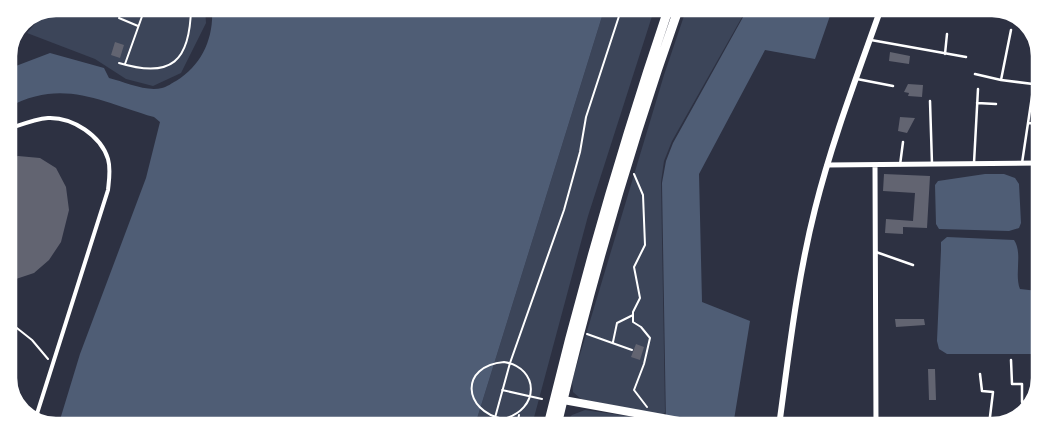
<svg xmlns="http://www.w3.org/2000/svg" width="1048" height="434" font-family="'Varela Round',sans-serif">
<rect width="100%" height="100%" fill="#2d3142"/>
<path fill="#3c4559" d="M56,8h149l1,15 -25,50 -28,13 -27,-7 -31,-20 -68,-26 18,-21z
M604,10h50l-66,206 -56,209h-57z
M686,10h60l-74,131 -8,20 -3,21 4,230 -2,3 -82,-16 -8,-7 -1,-11 92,-306z
M585,410l77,11 2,4h-102l10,-10z"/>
<path fill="#4f5d75" d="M212,8l392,2 -129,415 -416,-2 21,-69 66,-176 14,-56 -6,-5c-55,-16 -91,-39 -146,-10v-38l42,-16 54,15 5,10c16,4 37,14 53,10 5,-1 10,-5 14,-7 26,-16 38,-43 36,-73z
M747,10h85l-17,49 -50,-9 -66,124 3,128 48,19 -17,105 -67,-1 -4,-242 4,-22 7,-18z
M985,174h19l11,4 4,6 2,39 -2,5 -10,3 -70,-2 -3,-5 -1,-39 3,-4z
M947,237l67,3c9,13 0,34 6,49l18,2 -1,63h-90l-8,-5 -2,-8 4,-91v-8z"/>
<path fill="#626471" d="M115,42l9,3 -4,13 -9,-3z
M890,52l20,4 -1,8 -20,-3z
M908,84l15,1 -1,12 -14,-1 1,-3 -5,-1z
M900,117l15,1 -8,15 -9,-2z
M18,156l22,2 16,10 10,19 3,23 -8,32 -12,18 -15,13 -18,6h-8v-120z
M884,174l46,2 -3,52 -24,-1v7l-18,-1 1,-14 27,2 2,-28 -32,-2z
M895,319h29l1,6 -29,2z
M636,344l8,3 -4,13 -9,-3z
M928,369h7l1,31h-7z"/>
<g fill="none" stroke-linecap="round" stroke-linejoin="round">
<path stroke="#fff" stroke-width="2" d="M119,18l19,8
M119,63c53,16 71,-2 72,-55
M125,64l20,-56
M634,174l9,21 2,50 -11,22 6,31 -7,14v10l8,5 9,11 -6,26 -10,26 13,17
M8,321l24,19 16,19
M587,334l45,16
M613,342l4,-19 16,-8
M504,362c36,6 36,48 -1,57 -40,-8 -44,-53 1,-57z
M502,390l40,9
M493,425l17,-62 54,-153 16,-58 6,-35 35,-107
M517,425l2,-10
M600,425l2,-7"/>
<path stroke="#fff" stroke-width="2.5" d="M871,40l95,17
M945,54l2,-20
M975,74l26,6 32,4
M857,79l36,7
M1001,80l10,-50
M930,101l2,63
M977,103l19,1
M1029,123l11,1
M974,163l4,-74
M1022,163l17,-113
M900,165l3,-23
M876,252l37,13
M1011,360l1,24h10v18h7v4
M980,374l2,17 11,1 -4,33"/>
<path stroke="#fff" stroke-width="4" d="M8,129c12,-4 27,-10 40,-11 25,-1 53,18 60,41 3,10 1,21 0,31l-73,230"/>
<path stroke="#fff" stroke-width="5" d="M827,165l212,-2
M875,166l1,260"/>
<path stroke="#fff" stroke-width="6" d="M779,426c10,-73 18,-146 36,-217 17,-68 42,-133 65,-198"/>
<path stroke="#fff" stroke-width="8" d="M558,399l143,26
M981,426h12"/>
<path stroke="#fff" stroke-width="9" d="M548,425c34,-140 74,-279 120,-415
M557,425c33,-140 73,-279 121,-415"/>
</g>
<path d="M0 0H1048V434H0ZM56 16H992A40 40 0 0 1 1032 56V378A40 40 0 0 1 992 418H56A40 40 0 0 1 16 378V56A40 40 0 0 1 56 16Z" fill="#fff" fill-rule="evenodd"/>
<path fill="none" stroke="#fff" stroke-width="2.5" d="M56 16H992A40 40 0 0 1 1032 56V378A40 40 0 0 1 992 418H56A40 40 0 0 1 16 378V56A40 40 0 0 1 56 16Z"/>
</svg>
